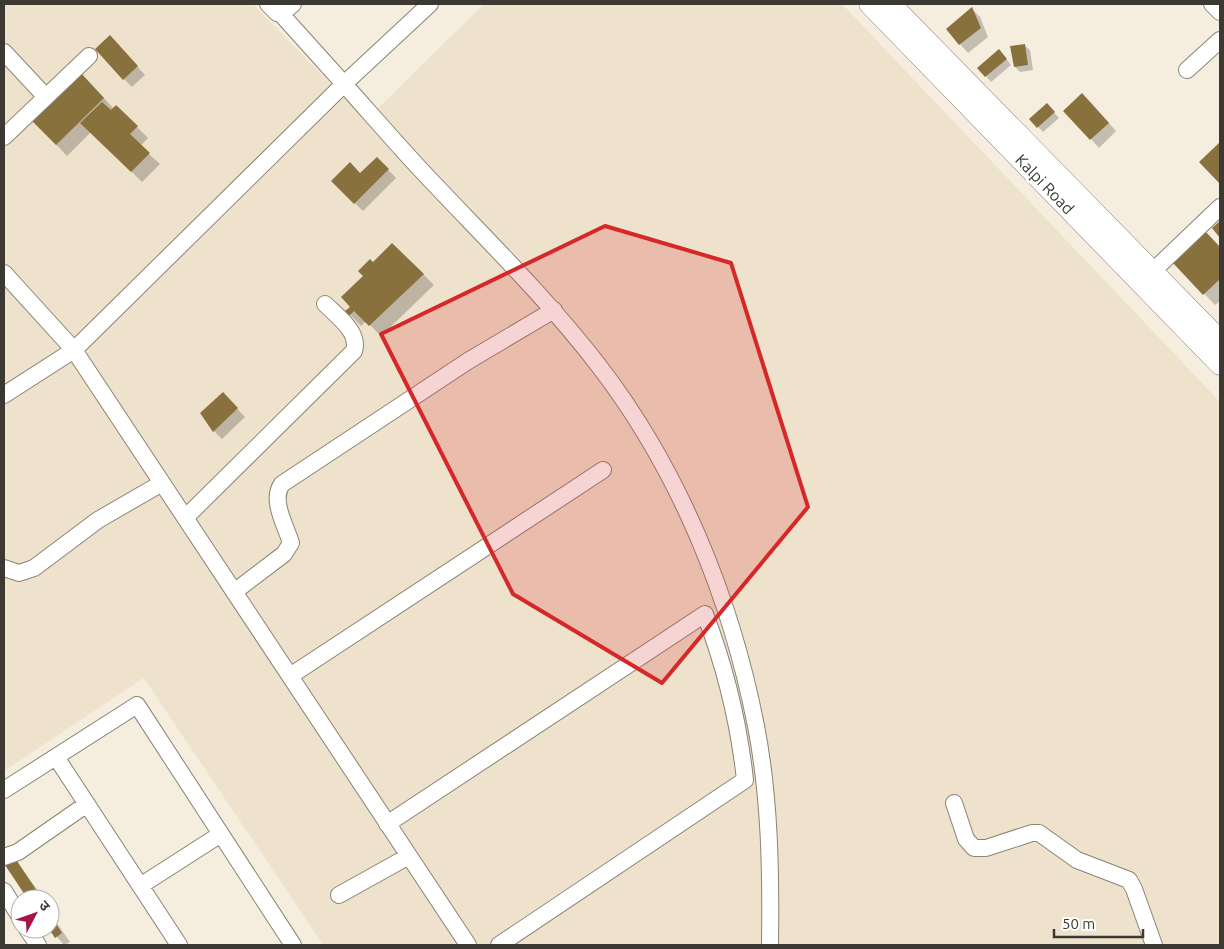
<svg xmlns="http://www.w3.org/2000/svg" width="1224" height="949" font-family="Ubuntu,'Noto Sans Devanagari',sans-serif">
<rect width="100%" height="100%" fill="#f5edde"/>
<path fill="#eee2cc" d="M4,4h249l113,116 118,-116h358l378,398v543h-897l-179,-267 -140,93z"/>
<path fill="#0003" d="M972,9l8,8 8,20 -20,16 -21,-24z
M118,45l27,30 -13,12 -8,-8z
M1024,45l6,5 3,20 -13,2 -5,-5z
M1004,56l7,9 -20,17 -12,-14z
M91,84l23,25 2,-3 32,32 -8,8 20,18 -18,18 -51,-50 -24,24 -35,-37z
M1091,103l25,28 -17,17 -8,-9z
M1052,110l7,8 -16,14 -12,-13z
M377,158l19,20 -33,33 -31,-30 28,-7z
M1206,233l14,15v53l-5,4 -40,-42z
M373,263l50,11 11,11 -53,51 -15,-15 -5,5 -14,-15 5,-4 12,-31z
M223,394l22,23 -23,22 -8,-8z
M15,860l24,32 8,7h-17l-24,-34z
M50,913l20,29 -6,3 -14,-16z"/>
<path fill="#89713e" d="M972,7l9,21 -22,17 -13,-16z
M110,35l28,31 -15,14 -28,-31z
M1025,44l3,21 -14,2 -4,-21z
M999,49l8,10 -22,18 -8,-9z
M80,72l24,26 -48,47 -26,-26z
M1082,93l27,30 -19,17 -27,-29z
M102,102l9,8 5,-5 22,21 -8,8 20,19 -19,19 -51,-49z
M1047,103l8,9 -18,16 -8,-9z
M1220,142v42l-21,-22z
M377,157l12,12 -35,35 -23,-23 19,-19 10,11z
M1220,221v17l-8,-10z
M1206,232l14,15v32l-17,16 -30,-32z
M392,243l32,31 -55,52 -15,-15 -5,5 -4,-5 5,-4 -9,-10 22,-21 -5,-5 12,-12 3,3z
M223,392l15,16 -25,24 -13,-19z
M15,858l22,33 3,-1 6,9 -19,-1 -22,-33z
M50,915l12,18 -7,5 -6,-9z"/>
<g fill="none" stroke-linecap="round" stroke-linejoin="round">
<g stroke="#8a8375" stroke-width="18">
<path id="minor" d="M268,4l9,9 4,1 12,-10
M430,4l-86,80c26,29 51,58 77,86 61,65 124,126 178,196 80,104 132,232 157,360 14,72 15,146 14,219
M1212,4l8,8
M4,52l42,45
M1187,70l33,-30
M4,137l85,-81
M1153,271l67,-64
M4,273l70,77 394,595
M4,395l70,-45 270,-266 -63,-70
M185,518l169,-167c6,-19 -17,-35 -29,-47
M4,568l15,5 15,-5 64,-48 64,-37
M234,592l50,-38 7,-11c-5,-17 -21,-43 -9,-59l186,-123 86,-51
M290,676l313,-206
M56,757l123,188
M4,790l133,-85 156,240
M954,803l12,36 8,9h12l46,-15h7l38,27 52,20 5,9 20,56
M387,824l318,-210c20,53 34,110 40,166l-246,165
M4,857l14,-5 69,-48
M140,886l81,-52
M4,891l16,26
M339,895l70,-39
M27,929l11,16"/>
</g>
<g stroke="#8a8375" stroke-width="21">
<path id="major" d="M869,4l351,361
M891,4l329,336"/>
</g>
<use href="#minor" stroke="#fff" stroke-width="16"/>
<use href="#major" stroke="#fff" stroke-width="20"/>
</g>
<path fill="#d62828" fill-opacity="0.2" stroke="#d62828" stroke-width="4" stroke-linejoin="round" d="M605,226l126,37 77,244 -146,176 -149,-89 -132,-260z"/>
<g text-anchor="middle" stroke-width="5" stroke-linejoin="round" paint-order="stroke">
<g font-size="16" fill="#3c3933" stroke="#fff">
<text transform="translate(1045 184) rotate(46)" y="6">Kalpi Road</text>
</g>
</g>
<rect width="1224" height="949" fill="none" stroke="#3c3933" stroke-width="10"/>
<g transform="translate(35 914) rotate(49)"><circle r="24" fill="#ffffff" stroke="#b1b0ad"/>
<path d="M0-4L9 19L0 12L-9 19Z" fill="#a91445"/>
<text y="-8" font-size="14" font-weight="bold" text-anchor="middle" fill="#3c3933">उ</text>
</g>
<path d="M1054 929v8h89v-8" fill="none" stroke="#3c3933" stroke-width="2.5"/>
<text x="1062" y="929" font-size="15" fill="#3c3933" stroke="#ffffff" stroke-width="4" paint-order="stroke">50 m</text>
</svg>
